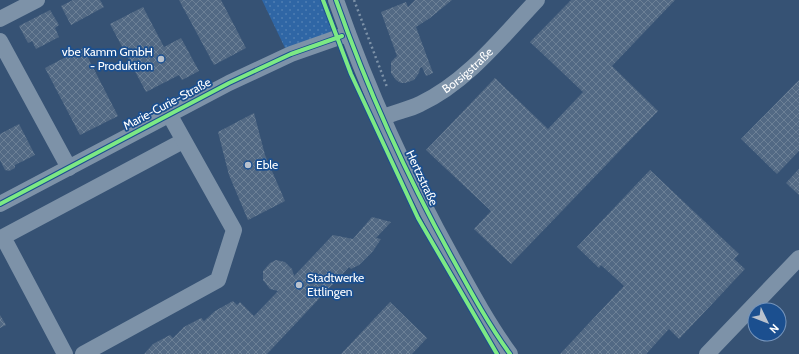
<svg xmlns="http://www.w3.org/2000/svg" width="799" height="354" font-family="Cabin,sans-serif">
<defs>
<pattern id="grass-dots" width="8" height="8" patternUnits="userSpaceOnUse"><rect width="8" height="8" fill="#2f66a5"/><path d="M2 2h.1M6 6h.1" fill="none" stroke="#4e7db2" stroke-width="1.8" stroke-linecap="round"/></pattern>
<pattern id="building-cross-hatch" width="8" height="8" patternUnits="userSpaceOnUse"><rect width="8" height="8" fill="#526984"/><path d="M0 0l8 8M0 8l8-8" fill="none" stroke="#6c8096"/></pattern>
</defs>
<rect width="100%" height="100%" fill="#365274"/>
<path fill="url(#grass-dots)" d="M262,0h64l11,30 -51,20z"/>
<path fill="url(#building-cross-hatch)" d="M73,0h27l4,7 -33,18 -10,-19z
M179,0h42l25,48 -32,17z
M415,0h37l-22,18 -14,9 17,46 -7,3 -4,-9 -2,1 -1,5 -5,7 -9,3h-4l-5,-3 -5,-7v-11l6,-6 -16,-44 25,-10 2,5z
M571,0h104l-63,66 46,45 -147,153 -37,-35 17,-18 -65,-61 69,-72 53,51 35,-37 -53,-50z
M143,7l21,40 17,-9 18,33 -17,9 -3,-5 -33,17 -36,-68z
M50,10l9,15 -4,3 4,9 -23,12 -4,-8 -4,2 -9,-17z
M83,48l35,68 -38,19 -35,-67z
M799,80v71l-22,23 -36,-35z
M254,113l11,42 20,46 -37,19 -19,-45 -11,-43z
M19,124l16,31 -20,10v3l-6,3 -4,-1 -5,-10v-26z
M799,169v26l-13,-12z
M650,170l89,84 -5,5 11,10 -66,70 -10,-10 -23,25h-86l64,-68 -23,-21 -2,3 -22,-21z
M372,217l19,5 -15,16 5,1 -8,12 -14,14 -8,4 -2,-2 -82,87h-123l9,-10 17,-9 3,3 11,-11 17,-9 3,3 11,-10 18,-10 4,4 3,-3 14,14 24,-25 -8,-2 -7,-9v-9l7,-8 6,-3 9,2 7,7 2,7 39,-41 20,4z
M390,302l37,36 -15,16h-71z
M0,315l6,10 -6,3z"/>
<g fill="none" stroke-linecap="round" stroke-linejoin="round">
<path stroke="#7d92a8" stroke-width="2.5" stroke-dasharray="2 3" stroke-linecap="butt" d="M354,0l33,87"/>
<g stroke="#7d92a8" stroke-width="16">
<path d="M336,0c32,91 72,179 119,263 17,31 34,62 55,91"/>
<path d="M0,19l37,-19"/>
<path d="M0,41l69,127"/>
<path id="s1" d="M382,118c13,-6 26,-8 38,-14 47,-22 82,-67 117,-104"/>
<path d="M0,204l229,-121 62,-29 57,-20"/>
<path d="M65,354l-62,-117 180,-96"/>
<path d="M83,354l135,-74 16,-50 -65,-116"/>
<path d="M707,354l92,-96"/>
</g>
<g stroke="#1b4f8f" stroke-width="6">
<path id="cycleway" d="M323,0l28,74 67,144 79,136
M336,0c32,91 72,179 119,263 17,31 34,62 55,91
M0,204l229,-121 62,-29 51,-18"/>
</g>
<use href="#cycleway" stroke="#7ce984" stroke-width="4"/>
</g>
<g fill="#b9c2ce" stroke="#1b4f8f" stroke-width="1.5">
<circle cx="161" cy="59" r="4"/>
<circle cx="248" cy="165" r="4"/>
<circle cx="299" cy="285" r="4"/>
</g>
<g text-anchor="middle" stroke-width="3.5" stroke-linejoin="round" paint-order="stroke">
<g font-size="12" fill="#fff" stroke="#1b4f8f" text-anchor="start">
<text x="153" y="56" text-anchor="end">vbe Kamm GmbH<tspan x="153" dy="14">- Produktion</tspan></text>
<text x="256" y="169">Eble</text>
<text x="307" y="282">Stadtwerke<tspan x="307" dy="14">Ettlingen</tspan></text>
</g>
<g font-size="12" fill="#fff" stroke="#1b4f8f">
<text dy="4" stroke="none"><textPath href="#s1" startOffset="99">Borsigstraße</textPath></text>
<text transform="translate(167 104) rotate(-28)" y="4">Marie-Curie-Straße</text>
<text transform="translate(422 178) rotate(65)" y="4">Hertzstraße</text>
</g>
</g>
<g transform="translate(767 322) rotate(133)"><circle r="19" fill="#1b4f8f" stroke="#7695bc"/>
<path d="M0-3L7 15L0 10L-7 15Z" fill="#b9c2ce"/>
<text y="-6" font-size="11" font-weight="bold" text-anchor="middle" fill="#ffffff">N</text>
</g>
</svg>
